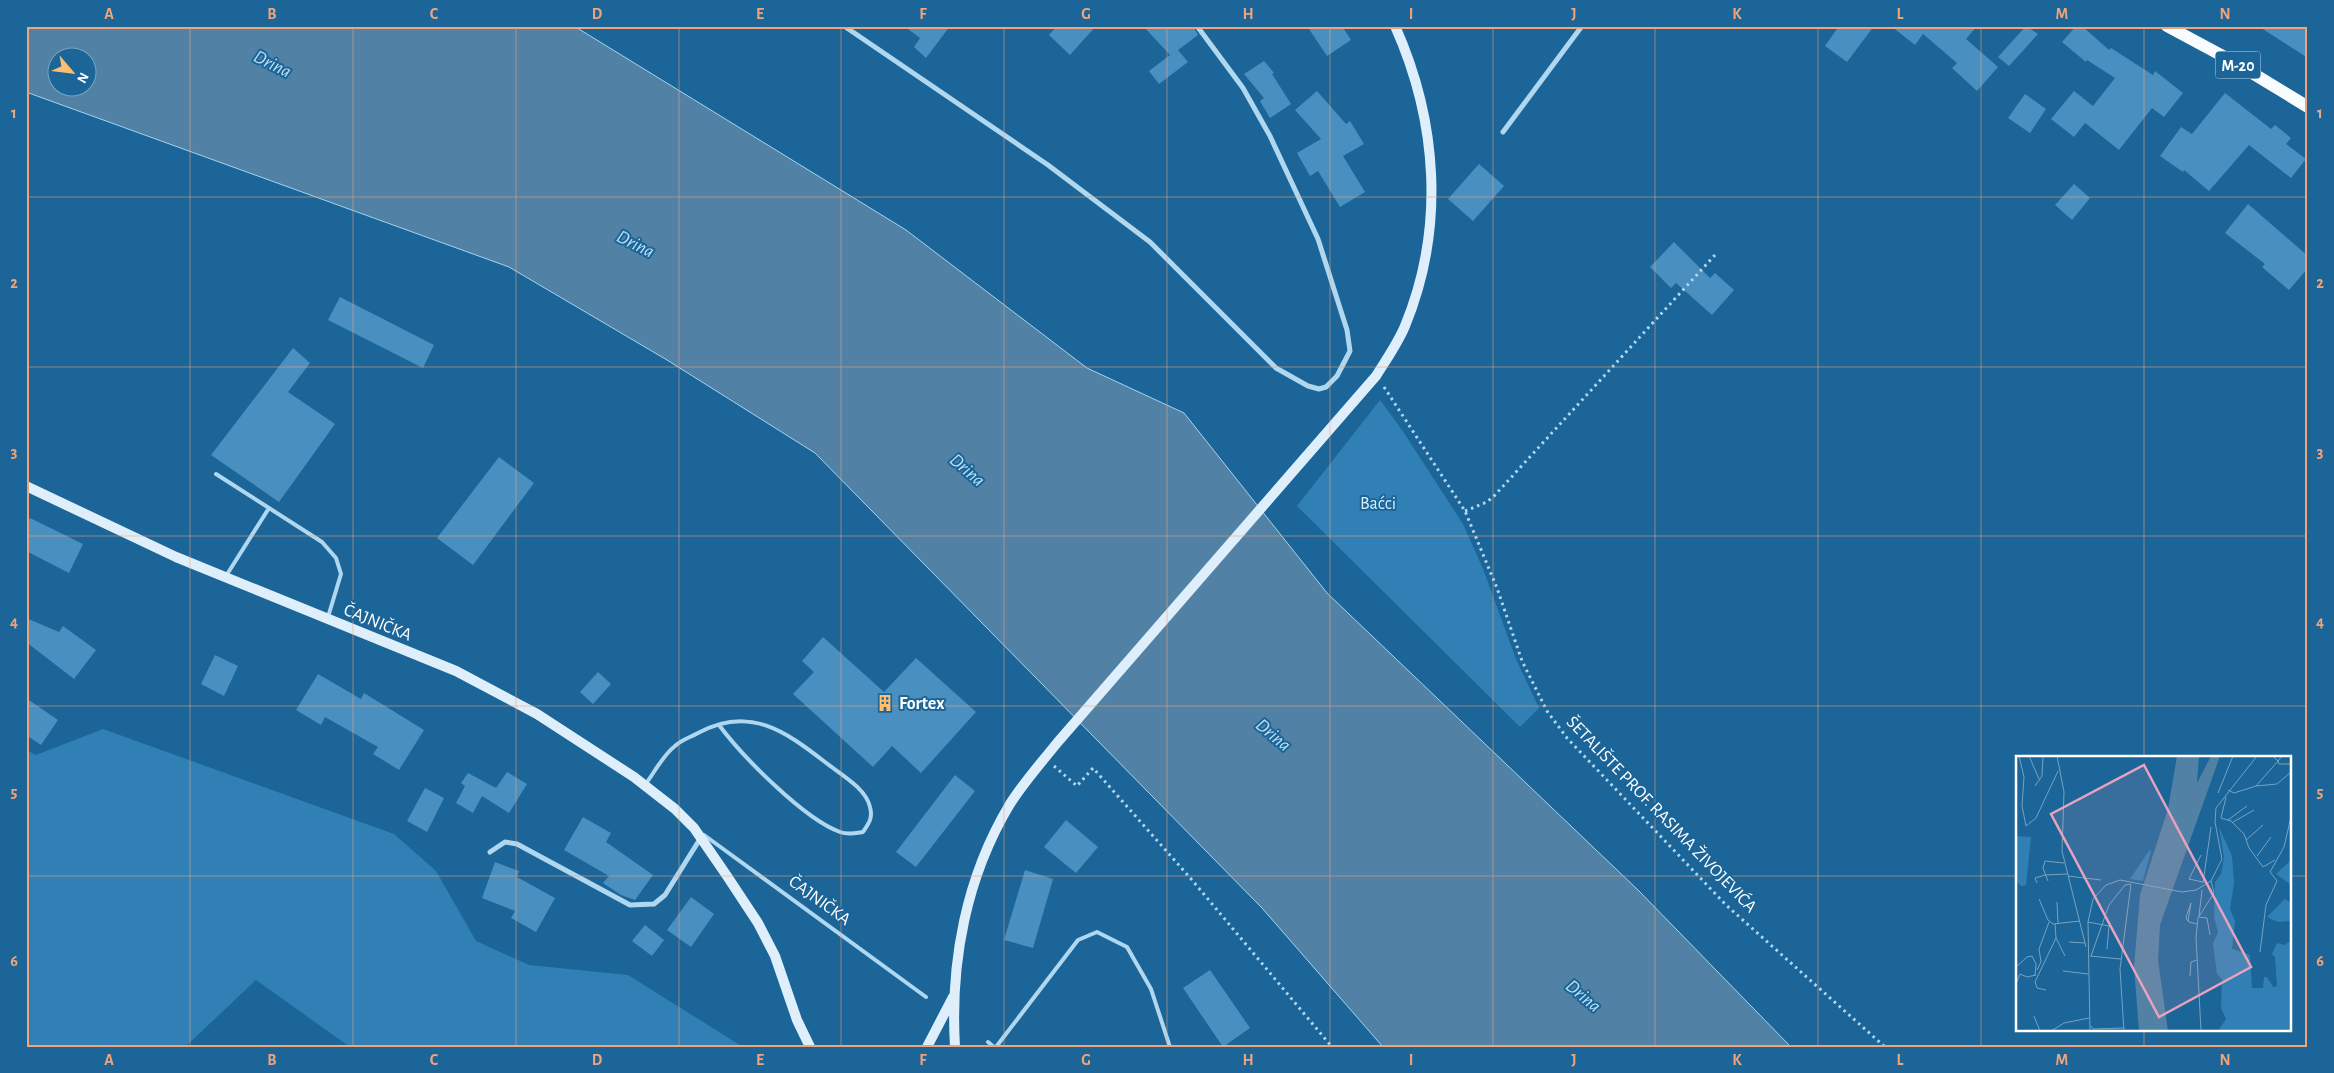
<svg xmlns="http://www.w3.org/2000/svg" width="2334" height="1073" font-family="'Alegreya Sans',sans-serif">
<rect width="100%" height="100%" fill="#1b6598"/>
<path fill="#3080b5" d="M1380,400l22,30 61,94 20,45 33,90 23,49 -19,19 -223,-221z
M103,729l291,105 42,37 40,70 53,24 99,10 115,72h-393l-94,-67 -71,67h-159v-297l10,5z"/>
<path fill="#5182a5" stroke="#a3d4f2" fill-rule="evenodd" d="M26,26h548l332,204 181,138 97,45 143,180 312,298 152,156h-408l-121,-139 -447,-455 -148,-93 -158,-93 -483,-175zM58,58h30v30h-30z"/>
<path fill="#4990c0" d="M904,26h46l-24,32 -12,-11 6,-9z
M1057,26h39l-26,29 -21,-20z
M1143,26h50l5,9 -20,15 10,12 -29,22 -10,-13 21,-16z
M1307,26h35l9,14 -24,16z
M1839,26h35l-27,36 -22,-16z
M1891,26h86l-11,13 32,28 -21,24 -25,-23 5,-5 -34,-29 -8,11z
M2026,26l12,8 -29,32 -11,-9z
M2076,26h6l27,24 2,-2 42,27 2,-4 28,22 -19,24 -12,-9 -33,42 -34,-27 -11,14 -23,-18 23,-28 19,15 22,-28 -28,-18 -1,2 -24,-20z
M2258,26h50v32z
M1264,61l10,12 -2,1 19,30 -21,14 -10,-17 4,-3 -20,-24z
M1317,91l29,33 4,-3 14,23 -21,12 22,36 -25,15 -22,-36 -8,5 -13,-23 24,-14 -26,-29z
M2225,93l46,36 4,-4 16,13 -5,6 20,15 -15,19 -42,-33 -40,46 -25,-21 -1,2 -23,-16 21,-29 11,7z
M2025,94l21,15 -16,24 -22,-15z
M1479,164l25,22 -31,35 -25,-22z
M2074,184l16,14 -18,22 -17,-15z
M2248,204l60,52v12l-19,22 -27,-23 3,-3 -40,-31z
M1674,242l36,36 5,-5 19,17 -22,25 -36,-32 -5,5 -21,-21z
M340,297l94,48 -11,23 -95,-48z
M293,348l17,15 -22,29 47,32 -56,78 -68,-47z
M499,457l35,26 -61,82 -36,-27z
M30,518l53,26 -14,29 -43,-22v-25z
M26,618l33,14 4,-6 33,24 -22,29 -48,-37z
M823,637l61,55 32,-34 60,54 -55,61 -29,-27 -19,21 -80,-73 21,-22 -12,-11z
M215,655l23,11 -14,30 -23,-12z
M598,672l13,12 -18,20 -13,-12z
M318,674l43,25 3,-6 60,37 -25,40 -26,-16 5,-7 -53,-30 -4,8 -25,-15z
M26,698l32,22 -17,25 -15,-10z
M507,772l20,12 -18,29 -27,-17 -9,17 -17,-10 9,-17 -4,-3 7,-10 28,15z
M955,775l20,16 -59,76 -20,-15z
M425,788l19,10 -17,34 -20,-11z
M583,817l28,16 -5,9 47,33 -18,25 -14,-5 -18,-12 6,-7 -45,-26z
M1066,820l32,27 -22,26 -32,-26z
M495,862l24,9 -2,6 38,21 -19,34 -25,-14 4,-7 -33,-13z
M1025,870l28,9 -20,69 -29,-8z
M691,897l23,17 -23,33 -24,-17z
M645,925l19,15 -12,16 -20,-15z
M1210,970l40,58 -27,19 -40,-59z"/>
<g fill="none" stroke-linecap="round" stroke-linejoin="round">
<path stroke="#b0d7f0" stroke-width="3" stroke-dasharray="2.5 4" stroke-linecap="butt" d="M1384,387l81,124 32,77 25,73 25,50 20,27 159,167 159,142
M1465,511l22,-9 8,-7 220,-240
M1054,766l23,20 16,-18 99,112 140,167"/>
<path stroke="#b0d7f0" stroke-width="4" d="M216,474l106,68 14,16 5,16 -13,43
M226,576l43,-68
M645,785c9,-12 18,-30 30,-39 6,-6 16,-9 23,-13 51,-28 87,-2 127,29 15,12 41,26 45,45 3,11 -1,16 -7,25 -7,1 -15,3 -23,0 -36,-13 -98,-76 -121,-107
M704,835l222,162
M988,1042l6,5
M996,1047l82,-107 19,-8 30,15 24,42 19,58"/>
<path stroke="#b0d7f0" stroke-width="5" d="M844,26l204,139 102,77 126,126 32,18 11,3 7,-2 11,-11 13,-25 -3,-21 -29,-91 -48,-103 -27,-48 -46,-62
M1503,132l79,-106
M490,852l15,-10 12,2 113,61 24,-1 11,-9 35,-56"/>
<path stroke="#deeffb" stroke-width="10" d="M26,486l150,71 280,114 81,43 97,63 41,32 19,19 33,48 31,47 17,33 22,64 13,27
M927,1047l26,-50
M955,1047c-5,-85 11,-170 55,-243 14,-22 31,-41 47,-61l319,-367c10,-16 22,-33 29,-50 40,-97 33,-204 -10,-300"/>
<path stroke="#f9fcff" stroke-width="12" d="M2167,26l67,36 74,45"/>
</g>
<path fill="none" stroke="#f2a479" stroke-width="1" stroke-opacity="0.55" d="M190,26v1021M353,26v1021M516,26v1021M679,26v1021M841,26v1021M1004,26v1021M1167,26v1021M1330,26v1021M1493,26v1021M1655,26v1021M1818,26v1021M1981,26v1021M2144,26v731M26,197h2282M26,367h2282M26,536h2282M26,706h2282M26,876h1992M2290,876h18M2144,1029v18"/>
<defs>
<g id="building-bare" transform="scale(1.35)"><path d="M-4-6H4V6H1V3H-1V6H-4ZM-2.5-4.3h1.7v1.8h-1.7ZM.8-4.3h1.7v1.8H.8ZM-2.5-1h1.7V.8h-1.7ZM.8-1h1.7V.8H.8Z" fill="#ffbf6f" stroke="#1b6598" stroke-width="2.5" paint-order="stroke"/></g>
</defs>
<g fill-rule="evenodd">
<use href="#building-bare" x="885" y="703"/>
</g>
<g text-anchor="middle" stroke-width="4" stroke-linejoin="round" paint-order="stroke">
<rect fill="#1b6598" stroke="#bbd1e0" stroke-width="1" x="2215.5" y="51.5" width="45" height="27" rx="4"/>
<g font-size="16" font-weight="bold" fill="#fff">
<text x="2238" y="71">M-20</text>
</g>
<g font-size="18" fill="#d7edfb" stroke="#1b6598">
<text x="1378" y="509">Baćci</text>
</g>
<g font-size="18" fill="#fff" stroke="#1b6598">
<text transform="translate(378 622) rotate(22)" y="6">ČAJNIČKA</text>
<text transform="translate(1662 814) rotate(46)" y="6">ŠETALIŠTE PROF. RASIMA ŽIVOJEVIĆA</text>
<text transform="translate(820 900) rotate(36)" y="6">ČAJNIČKA</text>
</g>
<g font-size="18" font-weight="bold" fill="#fff" stroke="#1b6598" text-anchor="start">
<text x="899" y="709">Fortex</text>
</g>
<g font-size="19" font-style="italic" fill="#bde0f7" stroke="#1b6598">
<text transform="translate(273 63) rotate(27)" y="7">Drina</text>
<text transform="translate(636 243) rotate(27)" y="7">Drina</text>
<text transform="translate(968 469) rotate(41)" y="7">Drina</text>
<text transform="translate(1274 734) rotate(40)" y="7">Drina</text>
<text transform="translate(1584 995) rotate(40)" y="7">Drina</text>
</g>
</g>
<g transform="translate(2016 756)">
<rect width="275" height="275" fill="#1b6598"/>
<path d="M203,71l13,29 2,27 -4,26 5,12 -3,28 18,6 2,33h11l1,-11h3l6,10 4,-1 -2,-29 -3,-3 5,-11 7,2 7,-4v90h-73l8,-12 -5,-11 1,-29 -5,-5 -4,-30 5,-12 -4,-15 1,-35 6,-8 3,-17zM0,80l15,1 -5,48 -5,1 -5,-5zM133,95h2l-8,30 -13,-2zM275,104v25l-15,-11zM269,143l6,4v18l-13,1 -11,-5z" fill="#3080b5"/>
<path d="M161,0h22l-2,27 14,-27h9l-60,169 -2,35 10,71h-29l-5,-64 6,-72 28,-86z" fill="#5182a5"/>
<path fill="none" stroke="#76a3c1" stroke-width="1" d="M3,0l5,21 -2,29 4,20 10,-8 22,-47M13,0l10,23M41,0l7,36 -2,59 24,96M266,0l-4,5 1,3h12M19,30l7,-10 1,-20M240,30l21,-2 14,-12M212,34l6,3 22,-7 22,-25 -5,-5M202,37l15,-37M210,41l-5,21 10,3 13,13 5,14 14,19 12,-7M212,64l19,-14M217,66l21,-12M230,84l17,-15M185,99l-12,24 14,3M241,100l14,-19M52,120l33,4M32,125l-5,-13 2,-7 19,2M21,127l-2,-5 10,-3 22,-1M187,127l8,-56M23,143l9,21 5,4 27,-3M41,146l1,21M183,160l3,-26M183,161l8,1 3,17M172,165l3,-18 -5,14 1,3 2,2 8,2M72,166l21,4 -2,23M39,168l1,14 9,18M53,186l16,1M244,196l6,-47 11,-24 -7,-9 14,-25 7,-30M74,200l31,3M75,200l18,-51 16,-20 6,-1 -11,85 4,62M0,211l11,-10 5,-1 4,8 -1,12M21,214l4,-8 -2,-13 10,-27M47,215l25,3M174,220l1,-14 6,-2M0,228l4,-10 7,3 9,-2M30,234l-9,-2 -2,-6 21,-44M18,260l6,15M75,270l2,3 31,-1M35,275l13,-8 25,-5M74,275l-2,-109 5,-23 13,-14 14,-5 62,12 14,-2 15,-9 11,-22 -7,-37 1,-14 41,-52M185,275l-5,-94 2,-19 16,-25 -3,-12"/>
<path fill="#e7a3bd" fill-opacity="0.15" stroke="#e7a3bd" stroke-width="2.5" d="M128,9l107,202 -92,50 -108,-203z"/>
<rect width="275" height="275" fill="none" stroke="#fff" stroke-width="2.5"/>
</g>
<rect width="2334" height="1073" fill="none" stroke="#1b6598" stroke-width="55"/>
<g transform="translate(72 72) rotate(118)"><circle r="24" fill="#1b6598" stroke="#76a3c1"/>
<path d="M0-4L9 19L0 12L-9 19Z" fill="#ffbf6f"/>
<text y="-8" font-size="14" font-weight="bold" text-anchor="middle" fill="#ffffff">N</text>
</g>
<rect x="28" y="28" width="2278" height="1018" fill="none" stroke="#f2a479" stroke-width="2"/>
<g font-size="16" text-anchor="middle" font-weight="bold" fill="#f2a479">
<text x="109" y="19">A</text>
<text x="272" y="19">B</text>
<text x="434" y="19">C</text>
<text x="597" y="19">D</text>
<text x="760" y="19">E</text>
<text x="923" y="19">F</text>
<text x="1086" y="19">G</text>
<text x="1248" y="19">H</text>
<text x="1411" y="19">I</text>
<text x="1574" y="19">J</text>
<text x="1737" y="19">K</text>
<text x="1900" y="19">L</text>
<text x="2062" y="19">M</text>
<text x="2225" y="19">N</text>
<text x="14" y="118">1</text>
<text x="2320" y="118">1</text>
<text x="14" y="288">2</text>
<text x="2320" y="288">2</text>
<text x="14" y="457">3</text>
<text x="2320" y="457">3</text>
<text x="14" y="627">4</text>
<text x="2320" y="627">4</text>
<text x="14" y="797">5</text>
<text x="2320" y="797">5</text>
<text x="14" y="966">6</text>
<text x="2320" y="966">6</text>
<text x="109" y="1065">A</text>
<text x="272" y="1065">B</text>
<text x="434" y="1065">C</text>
<text x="597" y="1065">D</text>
<text x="760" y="1065">E</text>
<text x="923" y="1065">F</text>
<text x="1086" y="1065">G</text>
<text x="1248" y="1065">H</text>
<text x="1411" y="1065">I</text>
<text x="1574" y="1065">J</text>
<text x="1737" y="1065">K</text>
<text x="1900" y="1065">L</text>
<text x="2062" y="1065">M</text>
<text x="2225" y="1065">N</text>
</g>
</svg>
